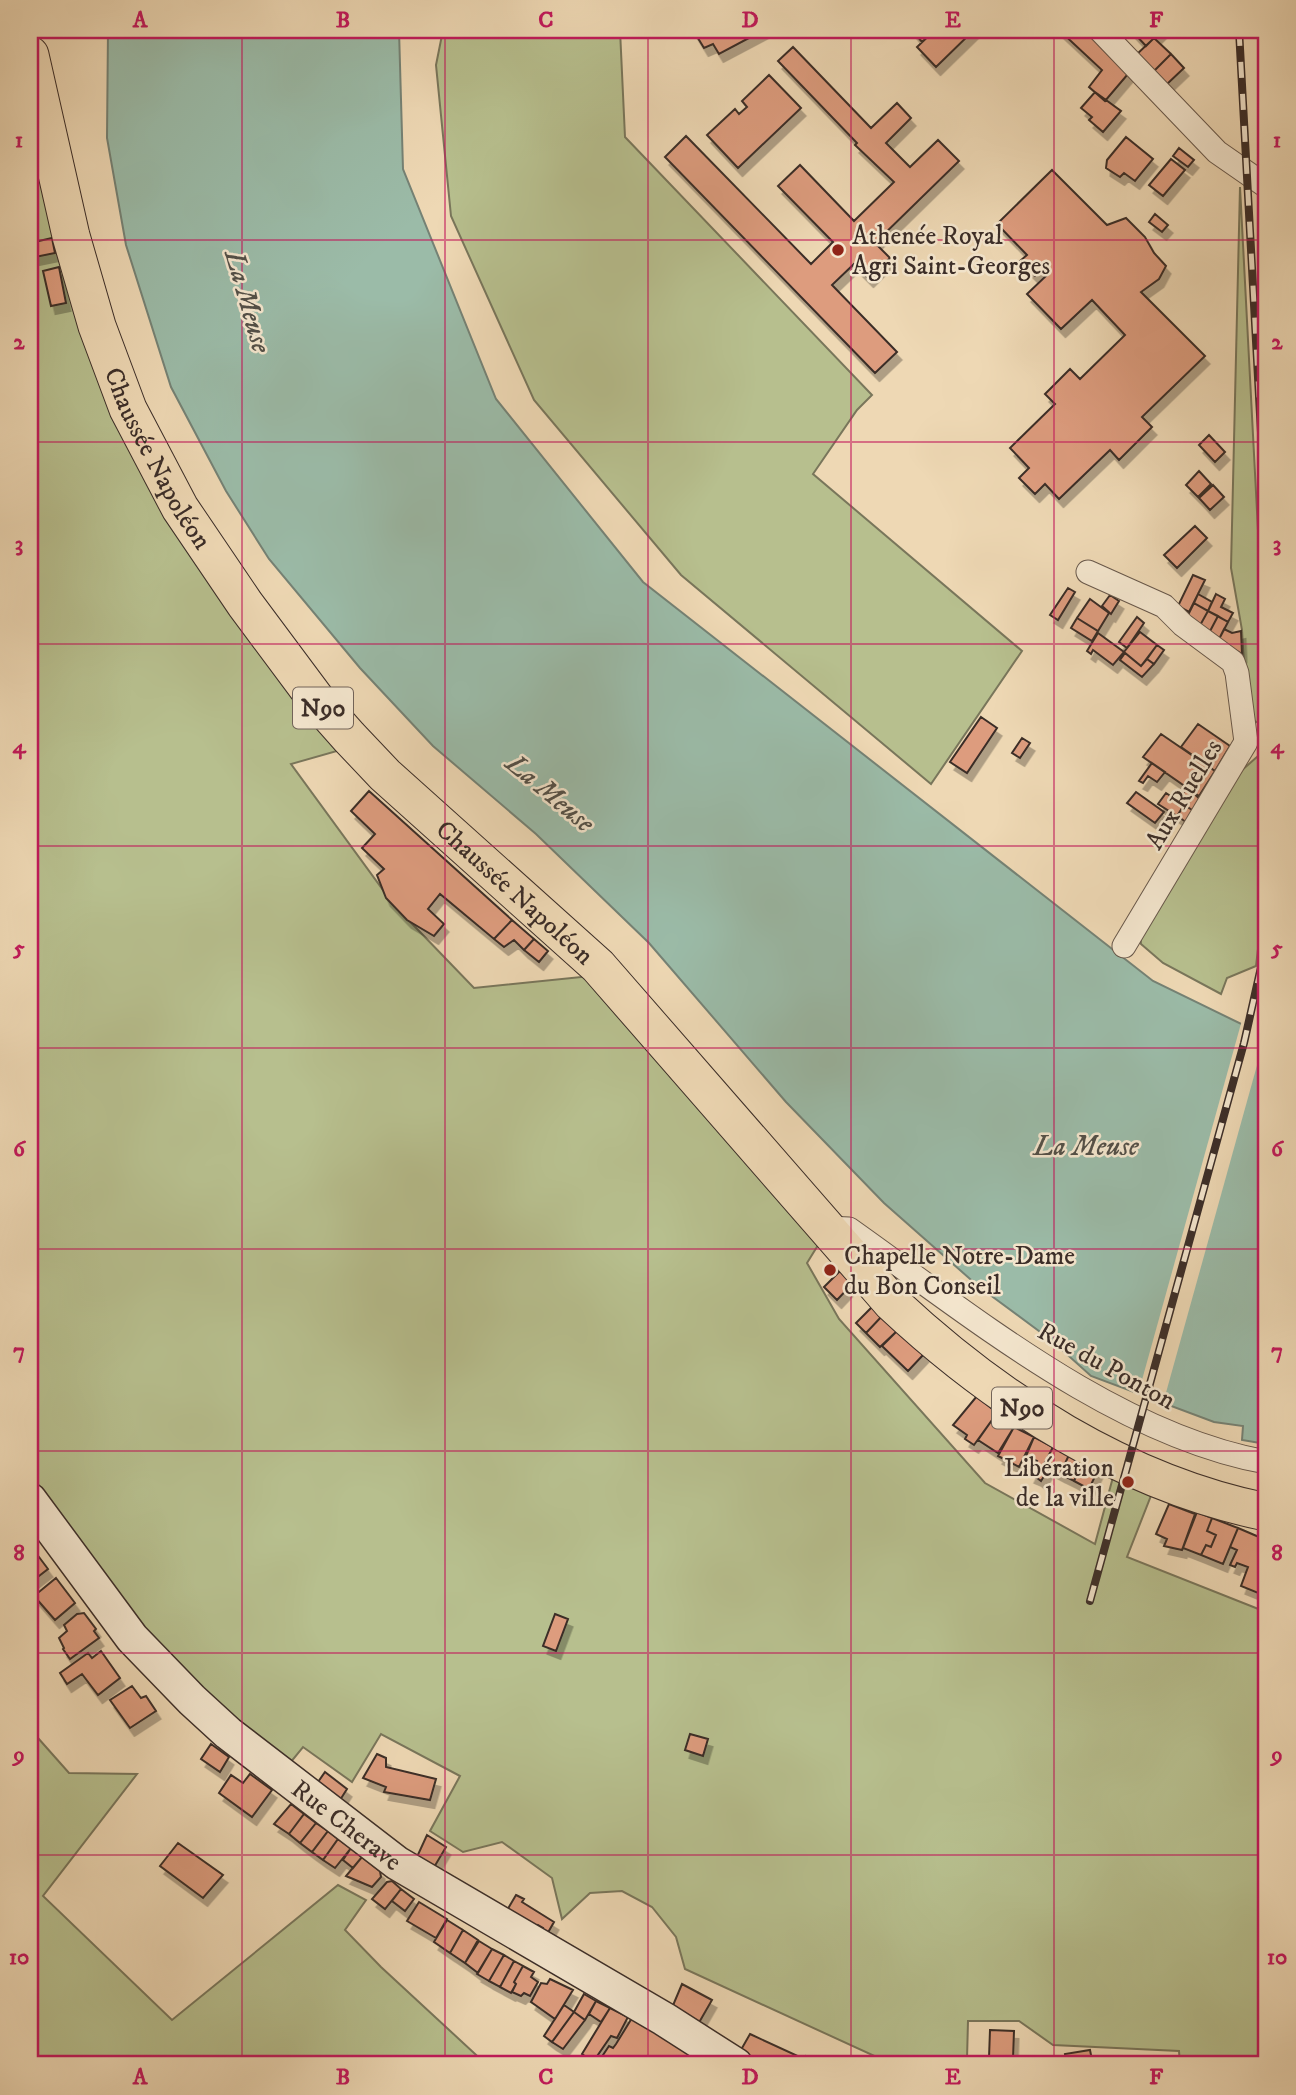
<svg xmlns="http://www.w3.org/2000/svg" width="1296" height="2095" font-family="'IM FELL DW Pica',serif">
<defs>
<filter id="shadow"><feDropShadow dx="4.5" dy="8" stdDeviation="0" flood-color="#0004"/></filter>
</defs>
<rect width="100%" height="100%" fill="#eed8b4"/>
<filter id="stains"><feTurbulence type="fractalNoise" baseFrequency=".00286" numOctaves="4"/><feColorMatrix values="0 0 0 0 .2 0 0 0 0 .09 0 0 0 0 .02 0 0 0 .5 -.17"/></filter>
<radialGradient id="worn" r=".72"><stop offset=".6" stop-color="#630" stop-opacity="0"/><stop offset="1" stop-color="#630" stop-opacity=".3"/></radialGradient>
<path fill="#b7bf8e" stroke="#79765b" stroke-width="2" d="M443,30h177l5,107 247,258 -15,15 -44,64 209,177 -91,133 -250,-209 -147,-175 -83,-184 -15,-151z
M30,110l19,78 191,436 97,127 -46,13 103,141 80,83 117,-12 232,261 -16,26 32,56 146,164 110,61 21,-78 36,27 -25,64 139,55v453h-86l-1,-14 -126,-6 -34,-24h-51l-1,38 28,6h-101l-209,-96 -9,-32 -24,-30 -30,-16 -32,2 -28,26 -10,-41 -50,-36 -39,10 -33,-21 30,-55 -79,-42 -29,48 -49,-35 -22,27 -53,-41 -198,-233z
M1240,187l26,496v45l-19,-12 -5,-86 -11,-62z
M1266,749v131l-10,86 -29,12 -6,16 -58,-31 -22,-19 -1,-12 101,-161z
M30,1729l39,44 68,1 -94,122 129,124 166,-135 28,15 -21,30 36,37 106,98h-457z"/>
<path fill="#9bbba8" stroke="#758275" stroke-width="2" d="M108,30h291l4,139 93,230 147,183 510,399 113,55v408l-24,-4 1,-14 -29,-4 -123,-46 -40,-36 -73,-54 -94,-83 -98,-101 -137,-159 -113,-109 -103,-88 -73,-78 -91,-109 -43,-68 -55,-104 -45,-142 -19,-107z"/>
<path fill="#eed8b4" d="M1242,1020l24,13 -104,374 -25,-9z"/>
<path fill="#dd9c7e" stroke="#3b2d28" stroke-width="2" filter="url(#shadow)" d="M693,30h71l-45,24 -6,-10 -9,4z
M912,30h23l-13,12z
M935,30h39l-38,37 -19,-20z
M1059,30h25l44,44 -23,27 -16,-14 13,-17z
M1131,30h29l1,1 -15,15z
M1154,38l17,16 -18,18 -17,-17z
M793,47l78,81 26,-25 14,15 -25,25 24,24 28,-27 21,21 -84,82 15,15 -21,21 -15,-15 -22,21 65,67 -22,21 -210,-216 21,-21 125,128 22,-22 -55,-56 22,-21 54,56 40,-39 -39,-37 2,-2 -79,-82z
M1171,54l13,14 -18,17 -13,-13z
M769,75l32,33 -63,60 -31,-33 28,-26 4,5 8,-7 -5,-6z
M1095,92l26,19 -18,21 -14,-12 3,-3 -11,-9z
M1126,137l27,22 -18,22 -11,-8 -4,4 -14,-9 1,-8z
M1179,148l15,12 -6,7 -15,-11z
M1171,159l14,11 -22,26 -14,-11z
M1052,170l55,55 19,-7 19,19 9,16 12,13 -7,13 -18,13 64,64 -63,61 10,10 -33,33 -9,-10 -51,49 -14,-15 -10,10 -16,-16 10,-10 -19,-20 45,-44 -10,-10 25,-25 10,10 45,-44 -33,-35 -31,29 -34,-35 20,-19 -5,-5 -7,6 -15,-15 7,-6 -30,-31z
M1155,214l13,11 -6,7 -13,-10z
M52,238l3,15 -25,5v-15z
M59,267l7,36 -15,3 -8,-35z
M1209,435l16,17 -10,10 -16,-17z
M1199,471l12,13 -13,13 -12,-12z
M1213,485l11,12 -14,13 -11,-12z
M1195,526l12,12 -30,30 -13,-13z
M1193,575l12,5 -16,32 -11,-6z
M1068,588l7,4 -17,28 -8,-5z
M1198,594l14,8 -4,9 -14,-8z
M1216,594l9,5 -4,8 12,6 -5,9 -20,-11z
M1110,595l9,6 -8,13 -9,-8z
M1090,599l19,14 -11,18 -21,-13z
M1194,603l14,8 -10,18 -13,-8z
M1208,611l10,5 -10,19 -10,-6z
M1218,616l10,6 -10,19 -10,-6z
M1137,617l7,6 -17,25 -8,-6z
M1077,618l21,13 -6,10 -21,-13z
M1224,629l8,4 9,-2 1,23 -24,-13z
M1140,632l17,13 -16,21 -17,-14z
M1098,633l26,19 -11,13 -20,-15 -2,4 -4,-3z
M1157,645l7,5 -10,14 -7,-5z
M1125,653l16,13 6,-7 7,5 -12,13 -22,-17z
M981,717l16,11 -30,45 -17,-11z
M1198,724l32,22 -15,25 -34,-24z
M1161,734l54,37 -16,25 -56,-39z
M1022,738l8,5 -10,15 -8,-5z
M1152,763l13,9 -8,10 -9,-6 -5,7 -4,-2z
M1187,787l17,16 -7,10 -19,-12z
M369,791l143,129 -18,19 -54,-45 -12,15 16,15 -10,12 -27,-16 -21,-22 -9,-23 7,-6 -22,-21 13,-14 -24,-23z
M1136,792l28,20 -9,11 -28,-20z
M1166,793l18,12 -7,11 -19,-12z
M1184,805l13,8 -8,11 -12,-8z
M512,920l22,19 -10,11 -10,-10 -10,7 -10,-8z
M534,939l14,12 -9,11 -15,-12z
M840,1271l13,12 -16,17 -13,-13z
M873,1306l10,9 -17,18 -10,-10z
M883,1315l15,15 -18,17 -14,-14z
M898,1330l26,24 -16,17 -26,-25z
M977,1396l20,17 -23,32 -9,-6 2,-4 -14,-10z
M997,1413l17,14 -16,26 -20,-13z
M1014,1427l20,10 -15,30 -21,-11z
M1034,1437l19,10 -16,31 -7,-3 7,-14 -11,-5z
M1053,1447l16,8 -9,19 -11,-6 -8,13 -4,-3z
M1069,1455l14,8 -9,18 -14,-7z
M1083,1463l15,7 -9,19 -15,-8z
M1169,1504l26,10 -13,36 -18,-4 3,-7 -11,-5z
M1197,1512l15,6 -5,13 9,4 -5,12 -5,-2 -5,10 -18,-7z
M1212,1518l26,10 -15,36 -22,-9 5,-10 5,2 5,-12 -9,-4z
M1238,1528l28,12v43l-3,12 -22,-9 7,-19 -11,-4 -2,4 -5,-2 7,-15 -7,-3z
M30,1545l18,24 -18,14z
M56,1578l19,25 -20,17 -21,-24z
M84,1613l12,16 -2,2 5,7 -29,21 -7,-10 1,-1 -5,-10 8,-7 -3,-6 13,-11z
M555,1614l13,5 -12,32 -13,-5z
M101,1651l19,27 -22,17 -16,-21 -15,10 -7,-11 28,-20 4,5z
M132,1686l9,12 5,-2 10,15 -26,17 -20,-28z
M690,1734l18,5 -5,17 -18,-6z
M211,1744l18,13 -9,15 -19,-13z
M377,1754l9,4v9l50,12 -6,21 -46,-8 2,-5 -23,-9z
M325,1772l22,17 -7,11 -22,-18z
M250,1774l22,16 -20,27 -33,-24 12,-18 12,8z
M291,1804l13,10 -15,20 -15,-10z
M304,1814l12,9 -16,20 -11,-9z
M316,1823l12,8 -16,21 -12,-9z
M328,1831l10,8 -15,21 -11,-8z
M427,1835l19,12 -13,22 -17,-10z
M338,1839l13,9 -16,20 -12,-8z
M178,1843l45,32 -20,23 -43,-32z
M351,1848l11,9 -9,11 -10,-8z
M362,1857l18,14 1,6 -9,10 -26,-11z
M392,1881l9,8 -16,20 -13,-10 15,-17z
M401,1889l13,10 -9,12 -13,-10z
M516,1895l8,4 -2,3 32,20 -8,14 -5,-3 2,-5 -5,-3 -5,8 -27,-21z
M419,1902l28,17 -11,19 -29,-17z
M447,1920l16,10 -13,23 -16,-11z
M463,1930l15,10 -13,23 -15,-10z
M479,1941l13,8 -14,24 -13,-10z
M492,1949l12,6 -15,26 -12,-7z
M504,1955l10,6 -14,26 -11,-6z
M514,1961l9,5 -9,16 2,2 -5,9 -11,-6z
M523,1966l11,6 -3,5 7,5 -8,14 -6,-3 -3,3 -9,-4 4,-8 -2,-2z
M550,1979l23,11 -18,29 -24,-17 10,-19 6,1z
M682,1984l30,16 -15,26 -26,-16z
M584,1994l12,7 -11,19 -11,-8z
M596,2001l14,7 -9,14 -12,-8z
M564,2005l10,7 -22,30 -8,-6z
M610,2008l18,9 -11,21 -6,-2 -18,26 -11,-8z
M574,2012l11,8 -22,29 -11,-7z
M632,2018l75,47h-96l-10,-7 8,-12 4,2 3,-4z
M990,2030l24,1 -1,28 -24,-1z
M750,2034l54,25 2,-3 13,5 -1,4h-61l-19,-10z
M1090,2050l3,15h-26l-2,-11z"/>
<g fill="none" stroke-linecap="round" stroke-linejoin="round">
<g stroke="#68584b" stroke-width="25">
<path id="street" d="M1100,30l117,122 49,34
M1088,572l76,34 19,19 50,37 4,11 9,69 -122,204
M827,1228l22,1c123,87 267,206 417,233"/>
</g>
<g stroke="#3b2d28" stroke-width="36">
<g id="secondary">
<path id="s1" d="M30,1500l102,138 60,62 36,33 169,130 267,156 72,46"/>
</g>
</g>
<g stroke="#3b2d28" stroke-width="39">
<g id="primary">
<path id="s2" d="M30,55l41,181 26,90 31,83 52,99 65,96 73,98 31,35 36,38 213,191 294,337c105,98 232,180 374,209"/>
</g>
</g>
<use href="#street" stroke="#f4e6ce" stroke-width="23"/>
<use href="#secondary" stroke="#f4e6ce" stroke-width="33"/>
<use href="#primary" stroke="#eed8b4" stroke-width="37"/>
<g stroke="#3b2d28" stroke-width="8">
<path id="rail" d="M1239,30l27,494
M1090,1601l154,-558 22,-98"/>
</g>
<use href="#rail" stroke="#f4e6ce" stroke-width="5" stroke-dasharray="16" stroke-linecap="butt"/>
</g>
<path fill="none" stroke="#c2185b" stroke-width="2" stroke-opacity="0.55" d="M242,30v2035M445,30v2035M648,30v2035M851,30v2035M1054,30v2035M30,240h1236M30,442h1236M30,644h1236M30,846h1236M30,1048h1236M30,1249h1236M30,1451h1236M30,1653h1236M30,1855h1236"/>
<g fill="#8f2418" stroke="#f4e6ce" stroke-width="2.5">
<circle cx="838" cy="250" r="7"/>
<circle cx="830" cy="1270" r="7"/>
<circle cx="1128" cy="1482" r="7"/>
</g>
<g text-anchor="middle" stroke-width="5" stroke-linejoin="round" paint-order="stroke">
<g fill="#f4e6ce" stroke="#72645a" stroke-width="2">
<rect x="293" y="687.5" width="60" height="41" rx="5"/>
<rect x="992" y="1387.5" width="60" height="41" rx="5"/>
</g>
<g font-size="24" font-weight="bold" fill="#3b2d28">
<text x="323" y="716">N90</text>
<text x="1022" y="1416">N90</text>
</g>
<g font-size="26" fill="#3b2d28" stroke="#f4e6ce" text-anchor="start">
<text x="852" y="244">Athenée Royal<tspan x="852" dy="30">Agri Saint-Georges</tspan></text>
<text x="844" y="1264">Chapelle Notre-Dame<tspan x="844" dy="30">du Bon Conseil</tspan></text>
<text x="1114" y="1476" text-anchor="end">Libération<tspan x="1114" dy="30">de la ville</tspan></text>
</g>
<g font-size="26" fill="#3b2d28" stroke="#f4e6ce">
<text dy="9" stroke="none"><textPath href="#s2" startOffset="425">Chaussée Napoléon</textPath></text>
<text transform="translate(1183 794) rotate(-59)" y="9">Aux Ruelles</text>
<text dy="9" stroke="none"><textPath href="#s2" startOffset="992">Chaussée Napoléon</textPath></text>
<text transform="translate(1107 1365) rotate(29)" y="9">Rue du Ponton</text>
<text dy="9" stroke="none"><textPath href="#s1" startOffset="457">Rue Cherave</textPath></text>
</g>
<g font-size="28" font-style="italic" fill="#535048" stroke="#f4e6ce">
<text transform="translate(249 301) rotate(74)" y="10">La Meuse</text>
<text transform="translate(551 792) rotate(40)" y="10">La Meuse</text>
<text x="1086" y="1155">La Meuse</text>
</g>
</g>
<rect width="1296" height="2095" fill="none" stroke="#eed8b4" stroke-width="77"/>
<rect x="38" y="38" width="1220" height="2018" fill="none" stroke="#c2185b" stroke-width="2.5"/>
<g font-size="23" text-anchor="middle" font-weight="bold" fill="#c2185b">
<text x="140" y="27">A</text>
<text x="343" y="27">B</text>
<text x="546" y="27">C</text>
<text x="750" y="27">D</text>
<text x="953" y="27">E</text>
<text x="1156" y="27">F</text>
<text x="19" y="147">1</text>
<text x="1277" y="147">1</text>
<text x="19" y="349">2</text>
<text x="1277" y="349">2</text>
<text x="19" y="551">3</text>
<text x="1277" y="551">3</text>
<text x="19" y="753">4</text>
<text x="1277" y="753">4</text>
<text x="19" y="955">5</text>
<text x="1277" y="955">5</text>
<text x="19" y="1156">6</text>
<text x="1277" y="1156">6</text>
<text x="19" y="1358">7</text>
<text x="1277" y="1358">7</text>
<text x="19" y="1560">8</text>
<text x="1277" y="1560">8</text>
<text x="19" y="1762">9</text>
<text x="1277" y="1762">9</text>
<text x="19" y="1964">10</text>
<text x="1277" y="1964">10</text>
<text x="140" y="2084">A</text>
<text x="343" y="2084">B</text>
<text x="546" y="2084">C</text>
<text x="750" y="2084">D</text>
<text x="953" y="2084">E</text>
<text x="1156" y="2084">F</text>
</g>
<rect width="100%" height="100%" filter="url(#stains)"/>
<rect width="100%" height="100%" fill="url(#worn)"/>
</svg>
